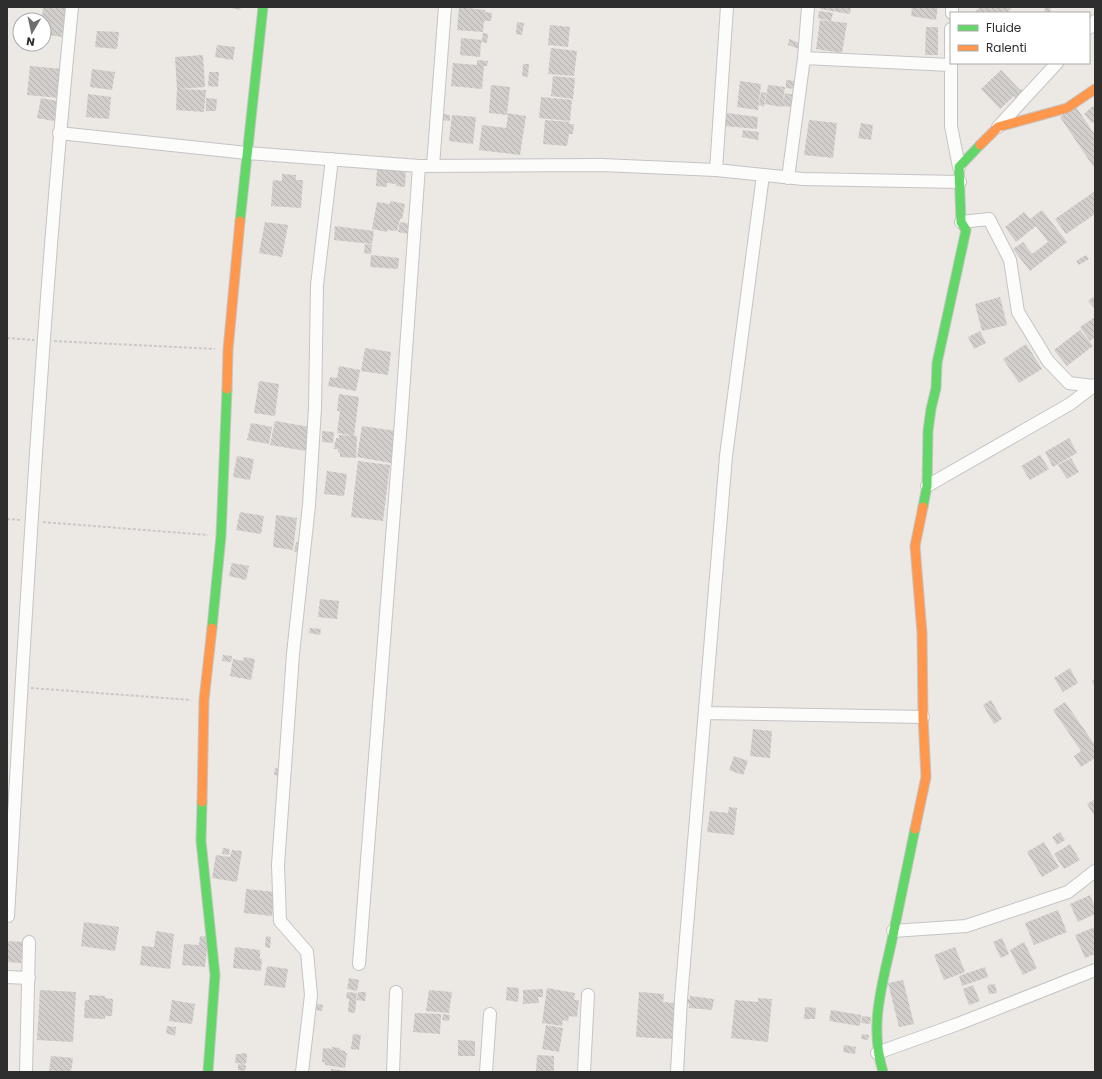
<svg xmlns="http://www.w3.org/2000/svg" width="1102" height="1079" font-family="Poppins,sans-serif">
<defs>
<pattern id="building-back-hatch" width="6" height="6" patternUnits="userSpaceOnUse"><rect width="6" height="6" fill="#d1cecb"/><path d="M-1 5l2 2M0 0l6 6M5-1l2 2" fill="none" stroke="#b4b1af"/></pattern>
</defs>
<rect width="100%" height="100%" fill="#ece8e4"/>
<path fill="url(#building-back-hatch)" d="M43,7h23l-4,30 -18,-3v-14h-2z
M226,7h15l-1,3z
M459,7l26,3v2l7,1 -1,8h-7l-1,11 -26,-2z
M821,7h30l-1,7 -30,-5z
M912,7h26l-2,13 -25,-4z
M980,7h29l2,2 -4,4h-33z
M1045,7h6l-1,6h-6z
M819,11l14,2 -2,8 -13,-3z
M820,20l27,3 -5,30 -26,-4z
M517,22l7,1 -2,12 -6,-1z
M550,25l20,2 -2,20 -20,-2z
M926,27h12v28h-13z
M97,31l22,1 -2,17 -22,-2z
M483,33l5,1 -1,9 -6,-1 -1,15 -20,-2 1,-17 21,2z
M789,39l11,4 -1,6 -11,-4z
M217,45l18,2 -2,13 -18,-3z
M551,48l26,3 -3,25 -26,-2z
M203,55l2,32 -26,2 27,1 -2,22 -28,-2 1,-21 -2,-32z
M477,60l11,1 -1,5h-3l-2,23 -31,-3 2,-23 24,2z
M523,64h6l-1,13 -6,-1z
M30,66l33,3 -3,29 -33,-3z
M92,69l23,3 -3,18 -22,-3z
M1001,70l19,20 1,-1 4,4 -8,7 -3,-4 -14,13 -19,-20z
M209,72h10l-1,15 -10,-1z
M553,76l22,2 -2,21 -22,-3z
M786,80l10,1v8l-10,-1z
M740,81l21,3 -3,26 -21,-3z
M491,85l19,2 -3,26 19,3 -6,39 -41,-5 3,-25 24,3 2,-13 -19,-2z
M768,85l17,2 -3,20 -17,-3z
M761,92l5,1 -2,14 -5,-2z
M785,93l10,2 -2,12 -11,-1z
M88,94l23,3 -2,22 -23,-2z
M541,97l31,3 -2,21 -31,-3z
M41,98l16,3 -3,20 -17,-3z
M206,98l11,1 -1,12h-10z
M1093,106l2,3v12l-3,2 -8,-9z
M1076,107l19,28v34l-35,-52z
M727,113l31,4 -1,12 -32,-3z
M443,114l7,1v6l-8,-1z
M452,115l24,2 -3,27 -24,-3z
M545,120l25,2 -1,2h5l-1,10h-4l-2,12 -24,-2z
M809,120l28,3 -4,35 -29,-3z
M861,123l12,2 -2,15 -13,-2z
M743,130l16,2 -1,8 -16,-3z
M377,169l29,1 -1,17 -9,-1v-2l-9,-1v4l-11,-1z
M282,174l14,1v5h7l-2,28 -30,-2 2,-26 9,1z
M1095,191v23l-29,20 -11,-15z
M390,201l15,3 -3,15h-2l-3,12 -10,-1v2l-15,-3 5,-27 13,2z
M1042,210l25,32 -37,29 -17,-22 10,-7 9,12 16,-12 -12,-16 -20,16 -11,-15 19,-15 6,7z
M265,222l23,3 -6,32 -23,-4z
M400,222l10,2 -1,10 -11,-2z
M335,226l39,5 -2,13 -38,-4z
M365,244l7,1 -1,9 -7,-1z
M371,255l28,3 -1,11 -28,-2z
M1086,255l3,4 -10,6 -3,-4z
M1000,297l7,28 -25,6 -7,-27z
M1093,297l2,2 -1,9 -6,-7z
M1095,317v20l-5,4 -10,-14z
M1080,330l13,16 -26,20 -13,-16z
M980,331l6,12 -12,6 -6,-12z
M1026,344l16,25 -23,14 -16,-24z
M365,348l26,4 -3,23 -27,-4z
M339,366l21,4 -4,21 -28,-5 2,-9 7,1z
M259,381l20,3 -4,32 -21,-3z
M339,394l20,3 -5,39 -17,-3 3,-22h-3z
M275,421l35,6 -4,24 -36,-6z
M251,423l21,4 -3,17 -22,-4z
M362,426l34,5 -5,32 -34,-6z
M322,431l12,1 -1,11 -11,-1z
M339,435l18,1 -1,22 -16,-1v-4l-2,-1v-3h-4l1,-8 1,1v-4h3z
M1069,438l8,15 -24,14 -8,-15z
M1040,455l9,14 -19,11 -9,-14z
M237,456l17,3 -4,21 -17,-3z
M1071,458l8,14 -12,7 -9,-14z
M358,461l32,4 -7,56 -32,-4z
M327,471l20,3 -3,22 -20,-2z
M240,512l24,4 -3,18 -25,-4z
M276,515l21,3 -4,32 -20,-3z
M296,542l6,1 -2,10 -6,-1z
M232,563l17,3 -3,14 -17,-4z
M320,599l19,2 -2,18 -19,-2z
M310,628l11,1 -1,6 -11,-2z
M223,655l9,1 -1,6 -9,-1z
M244,657l11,2 -4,21 -21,-4 3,-17 10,2z
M1070,668l8,15 -15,9 -9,-14z
M1095,679v9l-3,-7z
M991,700l11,19 -8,5 -11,-19z
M1065,702l30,43v13l-14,9 -7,-11 7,-5 -28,-41z
M753,729l19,2 -2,27 -20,-2z
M734,756l14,5 -5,14 -14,-5z
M275,768l7,1 -1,7 -7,-1z
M1095,799v18l-8,-13z
M729,807l8,1 -3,27 -27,-3 3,-21 18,2z
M1060,832l5,8 -8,5 -5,-8z
M1044,842l15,25 -17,10 -15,-25z
M1070,844l10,16 -16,9 -10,-15z
M223,848l7,1 -1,6 -7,-1z
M232,850l10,1 -5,31 -25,-4 4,-23 14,2z
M246,889l29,3 -3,24 -28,-3z
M1090,895l5,12v7l-17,8 -8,-18z
M1058,910l9,22 -33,13 -9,-22z
M84,922l35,5 -4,24 -34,-5z
M1095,927v27l-10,4 -10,-23z
M156,931l18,3 -4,35 -30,-4 2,-19 12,1z
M200,936l8,1 -3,30 -23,-2 2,-21 15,1z
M266,936l5,1 -1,11 -5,-1z
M1002,938l7,16 -8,4 -8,-16z
M7,941l16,1 -2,21 -14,-1z
M1024,942l13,26 -14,7 -13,-25z
M235,947l25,3v9h2l-1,12 -28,-3z
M955,947l10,25 -21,8 -10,-25z
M267,966l21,3 -3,19 -21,-3z
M985,967l3,10 -26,9 -3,-10z
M349,978l10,2 -2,11 -10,-2z
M903,980l11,44 -15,3 -11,-44z
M995,984l2,9 -8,1 -2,-9z
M973,985l7,16 -11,4 -6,-16z
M507,987l12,1 -1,14 -12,-2z
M547,988l28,5 -1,7h5l-2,17 -8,-1 -1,5 -5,-1 -1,6 -20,-3z
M543,989v8h-5l1,6 -16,1v-14z
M40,990l36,2 -3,50 -36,-2z
M429,990l23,2 -3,21 -23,-2z
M347,992l10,1 -2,20 -7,-1 1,-13 -3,-1z
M358,992h8l-1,9 -8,-1z
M639,992l25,2 -1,8 12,1 -3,36 -36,-2z
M89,995l16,1v2l8,1 -1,17h-7v3l-21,-1 1,-18h4z
M690,996l24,3 -2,11 -23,-2v-4h-3v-6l4,1z
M758,998l14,1 -4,43 -37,-4 4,-38 23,2z
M172,1000l23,4 -3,20 -23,-3z
M317,1004l6,1 -1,6 -6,-1z
M805,1007l11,1 -1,11h-11z
M831,1010l30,5 -1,11 -31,-5z
M415,1013l26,1 -1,20 -27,-2z
M443,1014l7,1 -1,6 -7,-1z
M862,1016l9,1 -1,7 -9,-1z
M546,1025l17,3 -4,24 -17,-3z
M167,1026l9,1 -1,9 -9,-3z
M353,1034l8,1 -2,15 -8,-1z
M862,1034l7,1 -1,5 -7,-1z
M458,1040l17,1v15h-17z
M844,1045l12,2 -1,7 -12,-2z
M332,1047l8,1v2l5,1v2h2l-2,15 -20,-3v-3h-3l1,-14 9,1z
M242,1053l5,1 -1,10 -11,-1 1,-9h6z
M537,1055l17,1v16h-18z
M51,1056l22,2 -2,14h-22z
M238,1064l8,1 -1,6 -7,-1z
M331,1069l18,2v1h-18z"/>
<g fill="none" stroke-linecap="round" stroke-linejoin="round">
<g stroke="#c5c4c5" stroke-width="14">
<path id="street" d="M952,13v-6
M1089,28l6,-7
M951,29v97l8,41
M804,58l146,7
M998,127l59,-64
M59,133l188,20 172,13 183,-1 114,5 87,9 157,3
M433,166l12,-159
M716,170l11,-163
M788,178l16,-120 4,-51
M961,222l28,-3 21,41 8,52 30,49 21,22 24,3
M927,486l143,-82 25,-19
M705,713l218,4
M8,916c18,-303 34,-607 64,-909
M893,931l73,-5 102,-34 27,-21
M359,964l42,-543 18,-255
M7,977l22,1
M877,1053l81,-29 137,-54
M26,1072l3,-130
M302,1072l9,-77 -4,-43 -27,-31 -2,-56 15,-211 16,-149 6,-97 2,-123 15,-126
M393,1072l3,-80
M486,1072l4,-58
M584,1072l4,-77
M677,1072l4,-73 45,-543 37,-281"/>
</g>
<g stroke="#c5c4c5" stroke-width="11">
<path id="fast" d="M240,221l23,-214
M923,507l4,-21 1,-55 3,-22 5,-21 1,-25 29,-133 -5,-8 -2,-55 21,-22
M212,628l9,-92 6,-147
M202,802l-1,39 14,134 -7,97
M883,1072c-14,-47 -1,-86 9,-132 8,-37 15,-74 23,-111"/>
</g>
<g stroke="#c5c4c5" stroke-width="11">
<path id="slow" d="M980,145l18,-18 69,-19 28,-19
M227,389l1,-39 12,-129
M202,802l2,-102 8,-72
M915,829l11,-52 -3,-60 -1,-84 -7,-87 8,-39"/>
</g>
<path stroke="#c9c9c8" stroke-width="2" stroke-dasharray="3 2" stroke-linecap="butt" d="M7,338l27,2
M54,341l161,8
M7,519l14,1
M43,522l165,13
M31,688l160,12"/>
<use href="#street" stroke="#fcfcfb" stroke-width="12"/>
<use href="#fast" stroke="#63d668" stroke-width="9"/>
<use href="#slow" stroke="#ff974d" stroke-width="9"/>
</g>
<rect width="1102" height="1079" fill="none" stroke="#2e2e2e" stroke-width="16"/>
<rect x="950" y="12" width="140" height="52" fill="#ffffff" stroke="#ababab"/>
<rect x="958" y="25" width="20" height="6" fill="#63d668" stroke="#ababab"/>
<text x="986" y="32" font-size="12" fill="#2e2e2e">Fluide</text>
<rect x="958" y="45" width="20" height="6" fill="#ff974d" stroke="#ababab"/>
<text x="986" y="52" font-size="12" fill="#2e2e2e">Ralenti</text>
<g transform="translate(32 32) rotate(189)"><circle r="19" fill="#ffffff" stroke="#ababab"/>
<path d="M0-3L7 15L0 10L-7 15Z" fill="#706f6e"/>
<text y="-6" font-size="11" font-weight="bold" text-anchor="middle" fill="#2e2e2e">N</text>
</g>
</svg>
